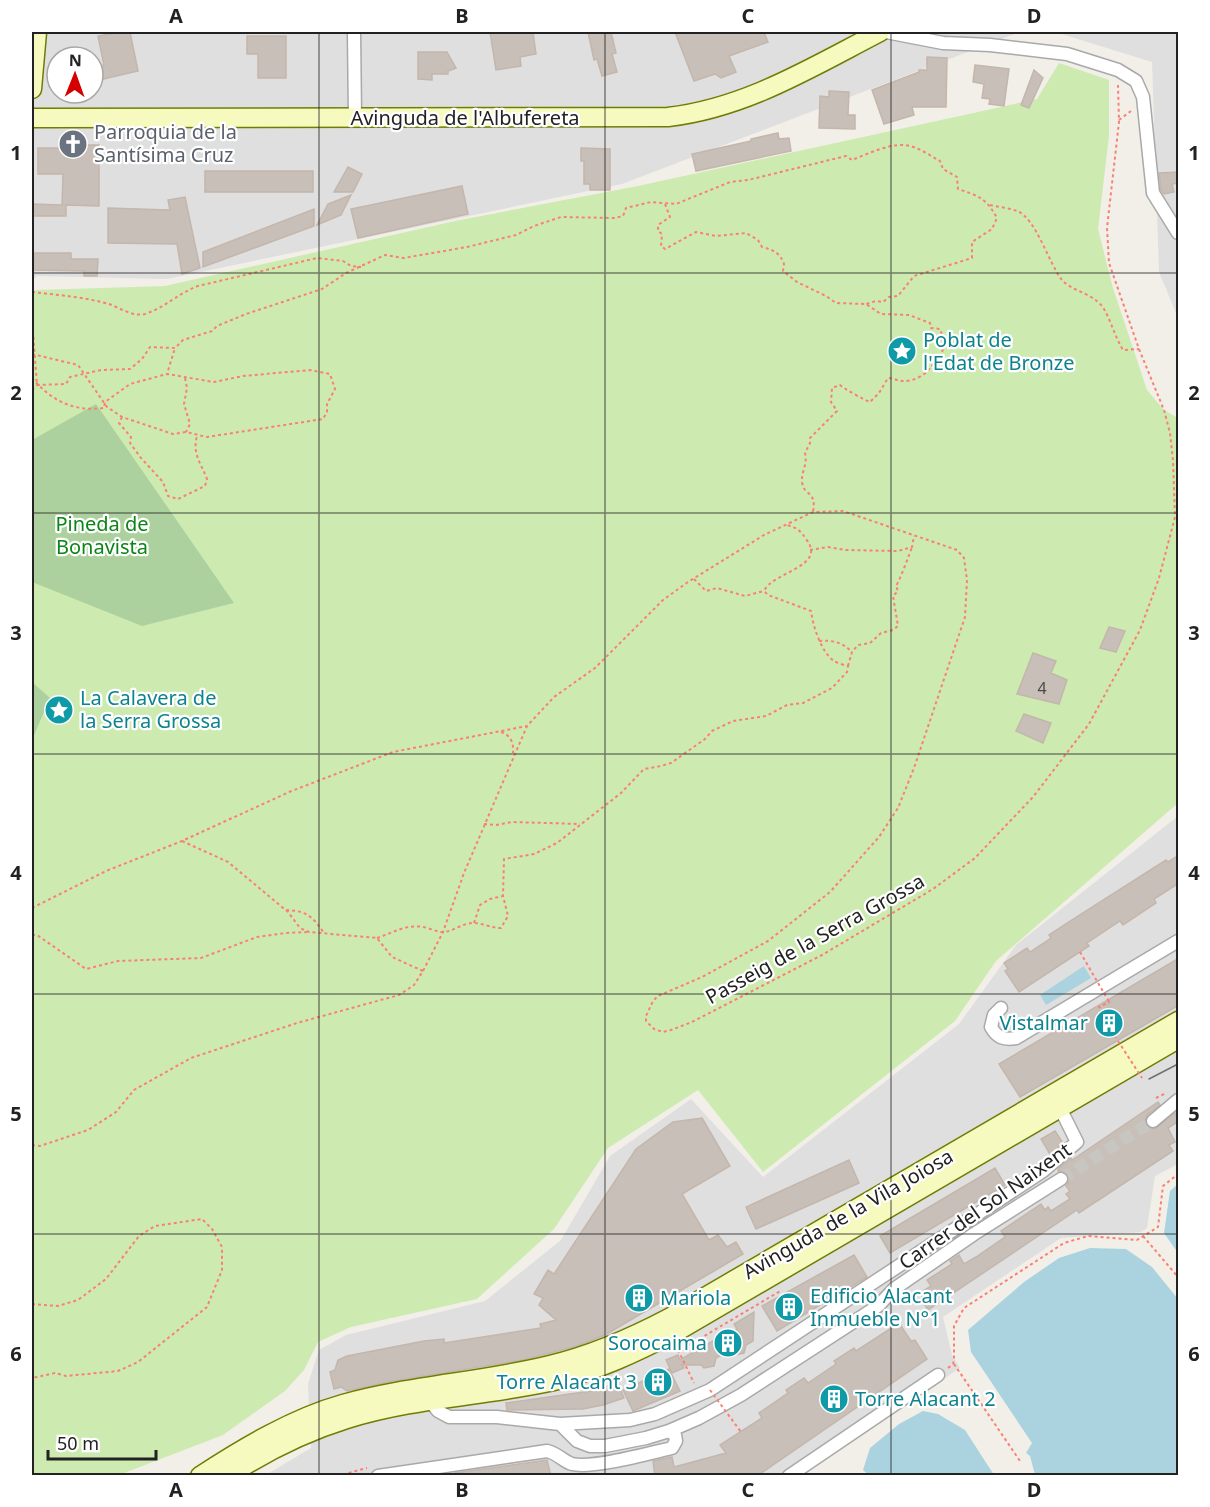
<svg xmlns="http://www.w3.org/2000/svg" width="1210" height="1507" font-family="'Noto Sans',sans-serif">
<rect width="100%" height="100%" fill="#f2efe9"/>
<path fill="#e0dfdf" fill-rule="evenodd" d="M32,32h988l-398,152 -455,95 -130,-3 -5,4zM57,57h36v36h-36z
M1055,32h123v286l-19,-46 -7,-210z
M1178,816v341l-2,8 -21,11 -8,52 -6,4 -80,6 -118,79 9,38 8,13 -161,107 -535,1 47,-28 -3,-64 11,-34 27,-15 139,-34 76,-61 49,-84 81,-57 72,78 196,-153 57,-79z"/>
<path fill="#cdebb0" d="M1059,63l50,17v56l-11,93 15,59 34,102 17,20 14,8v385l-182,158 -41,60 -192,151 -65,-82 -90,58 -54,81 -77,70 -126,28 -33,15 -14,28 -19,21 -62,44 -104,40 -87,1v-1180l4,-6 129,-4 290,-65 183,-35 399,-87z"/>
<path fill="#add19e" d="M96,404l138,199 -92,23 -110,-44v-142z
M32,682l18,16 -18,42z"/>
<path fill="#aad3df" d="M1084,966l7,12 -45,27 -6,-10z
M1178,1184v69l-14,-20 6,-42z
M1090,1248l36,1 26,18 26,32v176h-143l-5,-19 -4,-3 6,-10 -61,-91 -3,-22 56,-48 35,-24z
M923,1411l15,3 27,16 29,45 -124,1 -7,-6 7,-22 29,-24z"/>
<path fill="#c7bfb8" stroke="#c4b6ab" stroke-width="1.5" d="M121,32h9l8,39 -39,9 -3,-13 8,-2 -6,-29z
M490,32h43l3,22 -16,3 1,9 -25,4z
M588,32h23l5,21 -4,1 5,18 -15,4 -5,-17 -3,1z
M675,32h89l4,10 -39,14 7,16 -15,6 -6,-4 -21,7z
M247,36h39v42h-28v-24h-11z
M418,52h29l9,16 -8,3v3h-16v6l-14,-1z
M927,57l20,1 -1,49h-34l2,8 -30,9 -12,-34 47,-18v-2h8z
M975,65l34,4 -5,37 -15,-2 1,-5 -8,-1 2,-14 -11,-2z
M1034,70l9,8 -14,30 -8,-3z
M829,91l20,1 -1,23h7v14l-36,-1 1,-32 9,1z
M778,133l1,6 10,-1 2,13 -95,20 -4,-17 59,-13v-2z
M64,137h20v8h15v61l-33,-1v11h-34v-12l30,1 1,-31h-25v-26h25z
M581,148l29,1v41h-20v-6h-6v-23h-3z
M348,167l14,7 -9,18h-19z
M205,171h108v21h-108z
M1179,172v11l-7,1 2,8 -10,2 -3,-4 -2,-17z
M462,186l6,28 -110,24 -7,-29z
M351,195l-10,20 -24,10 11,-21z
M185,197l15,71 -18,6 -5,-30 -69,-1v-35l62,2 -2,-10z
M314,209v17l-111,41v-15z
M34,253h37v6h27l-1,17h-13v-5l-51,-1z
M1109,627l16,4 -9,21 -16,-4z
M1033,653l23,8 -5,12 16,7 -8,24 -42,-10z
M1024,714l27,9 -8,20 -27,-12z
M1179,855v28l-25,16 2,4 -33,22 -3,-4 -33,22 2,3 -70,46 -14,-21 3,-2 -4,-6 23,-15 3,4 21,-14 -2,-3 18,-12 99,-63 2,2z
M1179,958v47l-159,92 -21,-33z
M1158,1102l2,3 -13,10 -2,8 5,5 5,1 20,-16 4,8 -11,7 7,14 -6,3 4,6 -94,62 -2,-3 -149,100 -7,-11 2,-1 -3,-5 11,-7 -4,-6 25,-16 -2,-3 9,-6 5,9 12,-7 29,-20 -4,-6 40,-27 4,6 3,-3 3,4 19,-12 -4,-5 4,-3 -4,-5 3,-4 -1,-7 -4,-3 -6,-1v-2l13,-11 1,2z
M702,1118l28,48 -48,28 27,46 9,-5 9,12 9,-5 7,12 -138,81 -28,11 -55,14 -129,21 -46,10 -6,-4 -7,2 -4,-17 5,-2 3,-10 9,-4 77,-15 20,-2v4l97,-15 -1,-4 16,-4 -17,-15 4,-7 -9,-4 14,-24 6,4 82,-125 37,-27z
M1055,1131l8,12 -13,11 -9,-15z
M849,1160l10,23 -103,46 -10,-22z
M995,1168l10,17 -115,68 -10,-17z
M854,1255l13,22 -90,54 -15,-25z
M754,1312l-1,29 -7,4 -2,8 -9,2 -4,-5 -15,8 -2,8 -10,2 -3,-3h-19l2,3 -12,5 -6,-13 12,-5 2,5 36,-21 5,2 16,-12 -3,-5z
M899,1323l12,18 4,-1 12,19 -170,117h-102l-2,-15 19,-4 2,10 52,-14 -6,-8 42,-27 -3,-5 29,-20 -2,-3 18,-12 4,5 28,-19 -2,-3 20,-13 2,3z
M669,1369l11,22 -47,20 -10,-21z
M618,1383l6,15 -21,7 -20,4 -76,1 -1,-7 85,-12z
M547,1460l4,16h-96v-3z"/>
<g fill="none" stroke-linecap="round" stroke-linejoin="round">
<path stroke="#c8c6c1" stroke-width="12" stroke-dasharray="12 6" stroke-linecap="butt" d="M1061,1179l92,-58"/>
<g stroke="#a9a9a9" stroke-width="15">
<path id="street" d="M354,32l1,86
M886,32l57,11 47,2 77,9 51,16 18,11 7,16 10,96 25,40
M1001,1008l-7,7 -3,12c6,11 13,13 25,11l162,-97
M1153,1121l25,-21
M430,1401l8,10 11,6h48l63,7 17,17 13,5h15l41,-8 23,-7 30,-13 42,-23 137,-89 16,-17 80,-55 87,-55
M560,1424l70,-4 25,-6 55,-24 333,-219 34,-29 -17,-34 -4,-4
M378,1476l169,-25c10,2 16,10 25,13 20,5 78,-11 100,-16l4,-7 -1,-6 -6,-4
M789,1476l149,-101"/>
</g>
<g stroke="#707d05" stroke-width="21">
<path id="secondary" d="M32,89l5,-57
M32,118l636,-1c78,-9 144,-50 212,-85
M200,1476c43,-28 93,-58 143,-72 68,-19 139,-22 207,-39 42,-10 81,-27 119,-47l509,-297
M228,1476c37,-24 77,-44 119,-57 67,-21 139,-23 207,-38 43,-10 83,-29 122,-49l502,-293"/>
</g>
<path stroke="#fa8072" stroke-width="2" stroke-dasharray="3 3" stroke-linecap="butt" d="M1119,120l12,-9
M665,204l5,13 -12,8v6l4,3 -1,12 4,3 31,-17 20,4 30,-3 12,7 4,7c12,3 18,6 22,17l-1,7 14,11 29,14 10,7 30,1 15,10 28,1 21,8 1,5 9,1c5,13 5,30 -9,37 -4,9 -19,16 -28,15 -5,0 -10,-3 -15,-3l-9,15 -9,9c-4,-1 -27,-14 -30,-17l-8,3 -1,14 6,9 -27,27v5l-5,10c3,11 -4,19 -3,29 2,15 15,8 11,30
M990,205c9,2 19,3 27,6 19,7 32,53 45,69 11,12 32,13 42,29 7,12 11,28 19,41l16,-1
M32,292c26,3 52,5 77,12 11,4 24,13 36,10 19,-6 34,-21 53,-28l119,-28 26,3 8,5 10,1
M32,319l5,66 29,-1 4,-7 31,-7 29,-1 12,-10 8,-12 25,1 8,-8 29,-9 5,-5 29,-12 76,-25 24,-16 39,-18 19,3 63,-11 49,-12 18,-9 27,-9 54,1 8,-2 3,-8 25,-6 25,2 54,-22 18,-2 98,-24 6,4c15,-6 36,-16 52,-15 13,1 25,10 36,16l3,8 14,8 1,12c21,7 28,9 39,29l-5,11 -20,13v16l-58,18 -16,20 -9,1 -6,5 -7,-1 -10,3
M32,354l46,11 29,42 15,10 51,17 13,-2 21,5 116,-18 4,-7v-8l8,-15 -5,-15 -20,-4 -67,6 -29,6 -47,-8 8,-26
M32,378c19,22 40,34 72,30l1,-6 25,-18 37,-10
M185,378l2,10 -3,16 6,20 -4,8
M32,390l5,-5
M122,417l-3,6 12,14 -1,6 11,15 22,24 5,14 10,3 27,-13 2,-7c-6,-16 -15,-25 -10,-43
M810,550l18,-3 17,3 53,1 14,-4 2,-11
M694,579l12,12 11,-3 28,8 19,-5
M819,641c14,-1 23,1 33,11
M848,666l4,-14 6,-7 12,-2 11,-10 12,-3 5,-4 -5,-30 5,-5 -2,-5c3,-4 14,-33 16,-39
M501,732c10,3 13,12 12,21
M484,824l12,1 16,-3 68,2
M182,841l46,21 60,50 12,16 9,4 68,6 15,19 31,14
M32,908l74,-37 76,-30 107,-49 104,-40 134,-26
M286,910c21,1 26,6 38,23
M474,923l6,-18 10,-6 13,-3
M32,935h5l49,34 32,-8 83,-3 56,-21 29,-4 23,-1
M377,938c16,-5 28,-14 46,-11 6,1 12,4 18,5 10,1 21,-9 32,-9 10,0 18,5 28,5l7,-12 -5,-20 1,-37 30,-5 23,-11 64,-50 23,-24 17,-3 10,-3 34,-24 7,-8 21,-10 33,-5 21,-11 16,-2 29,-15 15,-16 1,-6c-4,-1 -11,-3 -14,-5 -13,-9 -21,-35 -23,-50l-43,-16 -4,-4c8,-19 64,-24 42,-52 -5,-8 -10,-12 -19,-14
M1108,1000l1,2 -10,5 17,31
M1156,1098l8,-4
M32,1145l8,1 48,-16 28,-18 18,-22 57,-32 106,-35 102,-28 15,-10 9,-14 20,-39 21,-59 63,-147 27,-29 41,-29 68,-68 25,-18 76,-47 49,-23 30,-1 114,39 7,8 3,22 -2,37 -51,151 -16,40 -19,29 -49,55 -62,49 -66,36 -44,19 -5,5 -7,15v5l8,8 9,3 8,-2 21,-8 130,-67 111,-66 42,-31 58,-61 56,-73 51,-94 19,-52 16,-61 -2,-56 -3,-28 -6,-23 -25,-61 -30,-86 -2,-35 12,-106 -1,-37
M1143,1236l35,41
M32,1304l26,2 20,-6 28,-21 33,-43 16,-10 47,-7 10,10 10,18v23l-15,37 -69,55 -20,9 -52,5 -11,-3 -23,5
M689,1345l93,-55
M678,1350l16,33
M954,1364l66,97
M948,1368l5,-4 1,-4v-34l10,-18 100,-65 24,-7 49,4 21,-13 5,-41 15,-12
M337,1476l30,-8"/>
<use href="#street" stroke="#fff" stroke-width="12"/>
<use href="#secondary" stroke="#f7fabf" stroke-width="18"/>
<path stroke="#707070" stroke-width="1.5" d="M1149,1079l29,-15"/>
<path stroke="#fa8072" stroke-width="2" stroke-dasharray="3 3" stroke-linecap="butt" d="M1080,952l28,48
M1118,1041l24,37
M710,1390l31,42"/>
</g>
<path fill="none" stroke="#222" stroke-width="1.5" stroke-opacity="0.55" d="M319,32v1444M605,32v1444M891,32v1444M32,273h1146M32,513h1146M32,754h1146M32,994h1146M32,1234h1146"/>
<defs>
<g id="church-disc" transform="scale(1.5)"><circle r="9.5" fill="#6b7280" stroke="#fff"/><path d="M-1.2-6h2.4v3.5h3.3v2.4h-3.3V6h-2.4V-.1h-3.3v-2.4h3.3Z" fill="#fff"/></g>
<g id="sight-disc" transform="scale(1.5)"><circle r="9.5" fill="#0f9aa8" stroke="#fff"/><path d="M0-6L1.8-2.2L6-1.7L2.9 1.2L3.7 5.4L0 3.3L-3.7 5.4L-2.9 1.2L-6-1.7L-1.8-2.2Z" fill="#fff"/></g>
<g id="building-disc" transform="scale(1.5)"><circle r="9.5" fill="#0f9aa8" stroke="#fff"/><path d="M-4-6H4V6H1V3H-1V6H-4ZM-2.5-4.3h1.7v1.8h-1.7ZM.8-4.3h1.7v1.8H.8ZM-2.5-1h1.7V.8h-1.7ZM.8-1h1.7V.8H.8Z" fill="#fff"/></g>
</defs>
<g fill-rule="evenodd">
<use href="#church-disc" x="73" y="144"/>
<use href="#sight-disc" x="902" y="351"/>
<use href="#sight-disc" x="59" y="710"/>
<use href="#building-disc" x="1109" y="1023"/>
<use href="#building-disc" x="639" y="1298"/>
<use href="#building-disc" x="789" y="1307"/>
<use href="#building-disc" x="728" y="1343"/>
<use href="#building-disc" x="658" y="1382"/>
<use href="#building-disc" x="834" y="1399"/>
</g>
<g text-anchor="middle" stroke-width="4.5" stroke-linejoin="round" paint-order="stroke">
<g font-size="16" fill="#4b4948">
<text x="1042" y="694">4</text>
</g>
<g font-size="20" fill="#222" stroke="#fff">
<text x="465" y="125">Avinguda de l'Albufereta</text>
<text transform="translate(815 939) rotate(-29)" y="7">Passeig de la Serra Grossa</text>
<text transform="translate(985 1206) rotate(-35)" y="7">Carrer del Sol Naixent</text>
<text transform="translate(848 1214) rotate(-30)" y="7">Avinguda de la Vila Joiosa</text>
</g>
<g font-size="20" fill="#5b616d" stroke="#fff" text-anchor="start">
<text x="94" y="139">Parroquia de la<tspan x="94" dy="23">Santísima Cruz</tspan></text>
</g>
<g font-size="20" fill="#0d838f" stroke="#fff" text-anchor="start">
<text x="923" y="347">Poblat de<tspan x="923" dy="23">l'Edat de Bronze</tspan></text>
<text x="80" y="705">La Calavera de<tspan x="80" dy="23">la Serra Grossa</tspan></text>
<text x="1088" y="1030" text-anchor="end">Vistalmar</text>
<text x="810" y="1303">Edificio Alacant<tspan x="810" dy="23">Inmueble N°1</tspan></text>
<text x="660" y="1305">Mariola</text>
<text x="707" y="1350" text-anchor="end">Sorocaima</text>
<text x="637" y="1389" text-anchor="end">Torre Alacant 3</text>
<text x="855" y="1406">Torre Alacant 2</text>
</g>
<g font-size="20" fill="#0c8416" stroke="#fff">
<text x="102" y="531">Pineda de<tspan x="102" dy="23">Bonavista</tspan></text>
</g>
</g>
<rect width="1210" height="1507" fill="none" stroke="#ffffff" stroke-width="66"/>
<g transform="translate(75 75) rotate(1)"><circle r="28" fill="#ffffff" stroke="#a7a7a7" stroke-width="1.5"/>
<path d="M0-4.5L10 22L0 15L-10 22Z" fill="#d40000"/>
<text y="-9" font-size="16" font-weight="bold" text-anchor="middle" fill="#222222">N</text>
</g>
<path d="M48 1450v9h108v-9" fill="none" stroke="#222222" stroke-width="3"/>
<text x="57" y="1450" font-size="18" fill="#222222" stroke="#ffffff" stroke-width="4.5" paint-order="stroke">50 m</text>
<rect x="33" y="33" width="1144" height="1441" fill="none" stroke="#222" stroke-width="2"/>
<g font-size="20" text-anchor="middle" font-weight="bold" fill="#222">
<text x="176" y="23">A</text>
<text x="462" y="23">B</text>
<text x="748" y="23">C</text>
<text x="1034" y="23">D</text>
<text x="16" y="160">1</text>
<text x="1194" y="160">1</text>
<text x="16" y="400">2</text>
<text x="1194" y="400">2</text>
<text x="16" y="640">3</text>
<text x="1194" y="640">3</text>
<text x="16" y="880">4</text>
<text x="1194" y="880">4</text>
<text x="16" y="1121">5</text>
<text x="1194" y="1121">5</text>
<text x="16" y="1361">6</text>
<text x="1194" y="1361">6</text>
<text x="176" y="1497">A</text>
<text x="462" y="1497">B</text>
<text x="748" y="1497">C</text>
<text x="1034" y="1497">D</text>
</g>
</svg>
